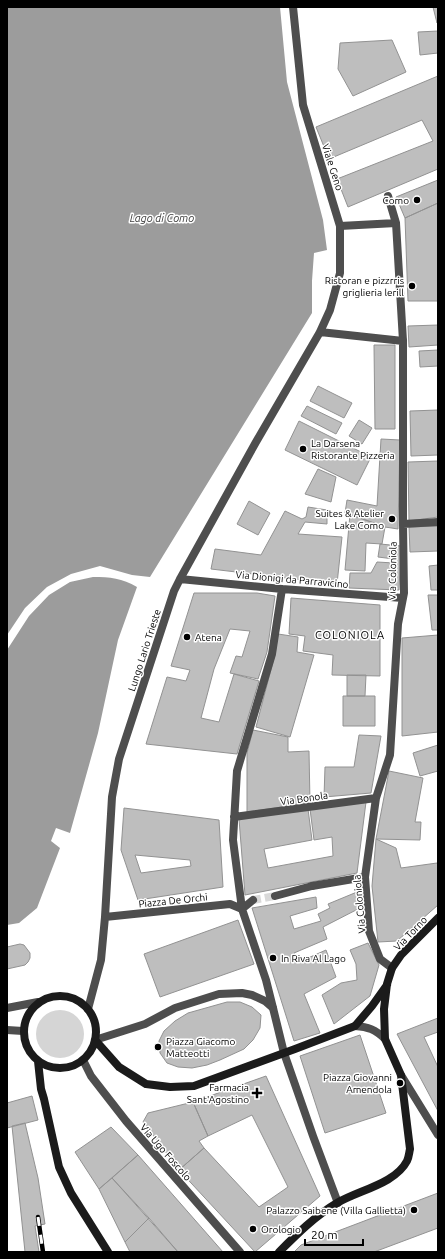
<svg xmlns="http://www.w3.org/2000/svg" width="445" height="1259" font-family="Ubuntu,sans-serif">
<rect width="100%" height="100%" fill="#fff"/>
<path fill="#d5d5d5" d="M36 1034a24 24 0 1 1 48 0a24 24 0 1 1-48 0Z"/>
<path fill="#9c9c9c" d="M7,7h273l7,75 36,138 4,30 -13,3 -2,28v32l-162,264 -18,-2 -32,-9 -29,8 -24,13 -22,21 -18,27z
M93,577c17,0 29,1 44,10l-19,53 -20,93 -28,100 -14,-5 -5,13 9,7 -23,60 -18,15 -12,2v-275l22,-34 20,-21 21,-13z"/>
<path fill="#bebebe" stroke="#929292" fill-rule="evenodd" d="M433,7h5l-1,16z
M438,31v22l-18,2 -2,-23z
M392,40l14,32 -53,24 -15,-27 2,-26z
M438,76v93l-90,38 -11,-28 96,-38 -11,-21 -93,39 -13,-32z
M438,180v23l-33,15 -9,-21z
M438,203v98h-30l-3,-83z
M438,325v20l-29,2 -1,-21z
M374,345h21v84h-20z
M438,350v16l-18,1 -1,-16z
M318,386l34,17 -8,15 -34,-17z
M307,406l35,17 -6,11 -35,-18z
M438,410v45l-27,1 -1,-45z
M359,420l13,8 -10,16 -13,-8z
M299,421l72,36 -14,28 -72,-35z
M381,439l19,1 -2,89 -13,-2 -40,-14 2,-13 30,6z
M438,461v56l-29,4 -1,-59z
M318,469l18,8 -5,25 -26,-8z
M249,501l21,12 -12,22 -21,-11z
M308,507l19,3v14l-22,-2 -7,12 44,3 -5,47 -126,-15 4,-20 46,6 24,-44 17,8 4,-2z
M350,514l35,13 -3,17 -16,-1 -1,28 -20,-1z
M438,526v25l-28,1 -1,-25z
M380,544l21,2 -2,44 -50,-2 1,-15h21l6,-11 17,1v-4l-16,-2z
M438,565v25h-7l-2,-24z
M194,593h63l18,3 -8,56 -9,27 -28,-6 6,-17 6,1 8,-26 -20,-2 -16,40 -13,49 18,4 15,-48 25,7 -22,73 -91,-10 21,-67 19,4 4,-11 -19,-4z
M428,595h10v35h-6z
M291,598l89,7v71l-48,-1 1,-20 -30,-4 2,-15 -16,-2z
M278,634l20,3 -1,15 17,3 -24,82 -34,-10 19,-73z
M438,635v97l-36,4v-98z
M347,675h19l-1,21h-18z
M343,696h32v30h-32z
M253,730l35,7v15l21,-1 1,52 -63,9v-59z
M359,735l22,1 -10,57 -47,4 1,-30h29z
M438,745v26l-18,5 -7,-23z
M389,771l34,7 -8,44h6l-1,18 -44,-1z
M366,802l-9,71 -112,22 -6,-76 69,-10 4,31 -48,9 4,19 65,-12 -1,-19 -18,3 -4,-31z
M124,808l95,12 4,67 -85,13 -17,-50zM135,855l55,5 1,6 -50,7z
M376,839l20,9 5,20 36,-5 1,2v40l-41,36 -19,1 -6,-56z
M357,892l3,16 -37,19 4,12 -33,14 5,9 27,-12 10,27 -32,17 16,39 -26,8 -42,-133 64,-11 1,11 -27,8 4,13 27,-8 -3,-7 12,-6 -2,-4z
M238,920l16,44 -94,33 -16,-43z
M368,943l11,22 -9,31 -36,28 -12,-29 19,-12 16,-3 -1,-16 -6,-14z
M20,944l4,1 6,8v5l-2,4 -3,3 -18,4v-22z
M227,1002h13l12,5 9,8 -1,13 -7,12 -9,9 -24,11 -13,5 -15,3 -14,-1 -11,-4 -7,-10 -1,-12 5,-10 11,-10 13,-8z
M438,1018v14l-14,5 14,30v44l-41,-77z
M360,1035l26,78 -61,20 -25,-77z
M266,1076l54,120 -65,56 -76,-82 25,-22 55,59 29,-20 -36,-72 -44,21 -15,-34z
M32,1096l6,24 -31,8v-25z
M193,1102l15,34 -9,5 5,7 -25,22 -36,-48 5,-9z
M25,1123l13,55 7,46 -10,2 4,26h-14l-13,-126z
M111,1127l27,28 -39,34 -24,-37z
M138,1155l85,97h-45l-66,-74z
M112,1178l37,40 -24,24 -26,-53z
M438,1193v35l-64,24h-80l7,-7z
M149,1218l29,34h-48l-5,-10z"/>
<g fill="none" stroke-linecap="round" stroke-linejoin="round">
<path stroke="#d9d9d9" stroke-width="8" stroke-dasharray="8 4" stroke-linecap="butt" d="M253,900l22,-4"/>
<path stroke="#4e4e4e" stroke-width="8" d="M312,886l53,-9
M7,1030l16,1
M95,1040l50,-16 30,-16 44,-14 23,-1 10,2 13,6 8,7 11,45"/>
<path stroke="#4e4e4e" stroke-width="8" d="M388,196l8,27
M340,226l56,-3 7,118
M275,896l37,-10
M253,900l-11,9 24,71 7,28
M284,1053l29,83 25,67"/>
<path stroke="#4e4e4e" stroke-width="8" d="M320,332l83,9v183l1,69 -6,31 -8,131 -14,43 -11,79 4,54 11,28 12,9
M403,524l35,-2
M180,579l102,10 121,9
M234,817l142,-19
M105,917l125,-13 12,5 -9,-69 4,-69 35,-117 10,-65
M88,1009l13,-49 4,-43 7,-120 7,-38 55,-168 6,-12 76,-137 64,-110 10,-22 10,-37v-47l-37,-121 -10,-98
M401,1075l37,60"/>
<path stroke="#4e4e4e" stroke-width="8" d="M7,1008l31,-6
M355,1026c13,1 20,3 30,13
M83,1060l8,16 35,45 114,131"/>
<path stroke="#1b1b1b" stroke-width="8" d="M24 1032a36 36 0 1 1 72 0a36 36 0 1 1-72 0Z
M95,1040l24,27 27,17 24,3 24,-1 101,-37 60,-23 17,-20 15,-21
M38,1061l3,28 3,10 15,68 12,26 37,59
M279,1252c18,-18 36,-36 58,-49 22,-13 58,-19 70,-42 2,-4 2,-8 3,-12l-9,-74 -16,-36 -1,-30 3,-25 5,-16 9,-13 37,-37"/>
<g stroke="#000" stroke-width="4.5">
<path id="rail" d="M38,1217l5,35"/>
</g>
<use href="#rail" stroke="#fff" stroke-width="3" stroke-dasharray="9" stroke-linecap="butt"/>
</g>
<g fill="#000" stroke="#fff" stroke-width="1.5">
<circle cx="417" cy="200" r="4"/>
<circle cx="412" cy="286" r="4"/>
<circle cx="303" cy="449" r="4"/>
<circle cx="392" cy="519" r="4"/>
<circle cx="187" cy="637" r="4"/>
<circle cx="273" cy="958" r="4"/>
<circle cx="158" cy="1047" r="4"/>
<circle cx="400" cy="1083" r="4"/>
<path d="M255 1087h4v4h4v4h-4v4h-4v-4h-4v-4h4z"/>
<circle cx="414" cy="1210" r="4"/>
<circle cx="253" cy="1229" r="4"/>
</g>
<g text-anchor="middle" stroke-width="3" stroke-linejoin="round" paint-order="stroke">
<g font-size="10" fill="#000" stroke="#fff">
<text transform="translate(333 167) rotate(72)" y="4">Viale Geno</text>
<text transform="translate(392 571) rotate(-89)" y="4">Via Coloniola</text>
<text transform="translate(292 579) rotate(5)" y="4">Via Dionigi da Parravicino</text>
<text transform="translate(144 650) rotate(-72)" y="4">Lungo Lario Trieste</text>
<text transform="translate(304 798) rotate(-8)" y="4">Via Bonola</text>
<text transform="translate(173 900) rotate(-6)" y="4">Piazza De Orchi</text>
<text transform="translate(359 904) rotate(-95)" y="4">Via Coloniola</text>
<text transform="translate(410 933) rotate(-46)" y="4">Via Torno</text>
<text transform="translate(166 1152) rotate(49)" y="4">Via Ugo Foscolo</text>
</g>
<g font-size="10" fill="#000" stroke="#fff" text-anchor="end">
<text x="409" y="204">Como</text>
<text x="404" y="284">Ristoran e pizzrris<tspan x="404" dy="12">griglieria lerill</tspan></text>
<text x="311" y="447" text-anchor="start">La Darsena<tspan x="311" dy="12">Ristorante Pizzeria</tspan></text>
<text x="384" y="517">Suites &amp; Atelier<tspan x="384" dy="12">Lake Como</tspan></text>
<text x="195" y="641" text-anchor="start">Atena</text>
<text x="281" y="962" text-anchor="start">In Riva Al Lago</text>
<text x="166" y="1045" text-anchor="start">Piazza Giacomo<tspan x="166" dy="12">Matteotti</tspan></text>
<text x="392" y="1081">Piazza Giovanni<tspan x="392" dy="12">Amendola</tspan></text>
<text x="249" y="1091">Farmacia<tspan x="249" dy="12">Sant'Agostino</tspan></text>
<text x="406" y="1214">Palazzo Saibene (Villa Gallietta)</text>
<text x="261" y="1233" text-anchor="start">Orologio</text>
</g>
<g font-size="11" font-style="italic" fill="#3d3d3d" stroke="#fff">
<text x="162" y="222">Lago di Como</text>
</g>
<g font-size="11" letter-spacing="1" fill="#000" stroke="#fff">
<text x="350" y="639">COLONIOLA</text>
</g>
</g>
<rect width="445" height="1259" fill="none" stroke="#000000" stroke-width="16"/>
<path d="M305 1239v6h58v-6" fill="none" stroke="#000000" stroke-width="2"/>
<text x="311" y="1239" font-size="12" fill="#000000" stroke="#ffffff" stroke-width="3" paint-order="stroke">20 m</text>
</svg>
